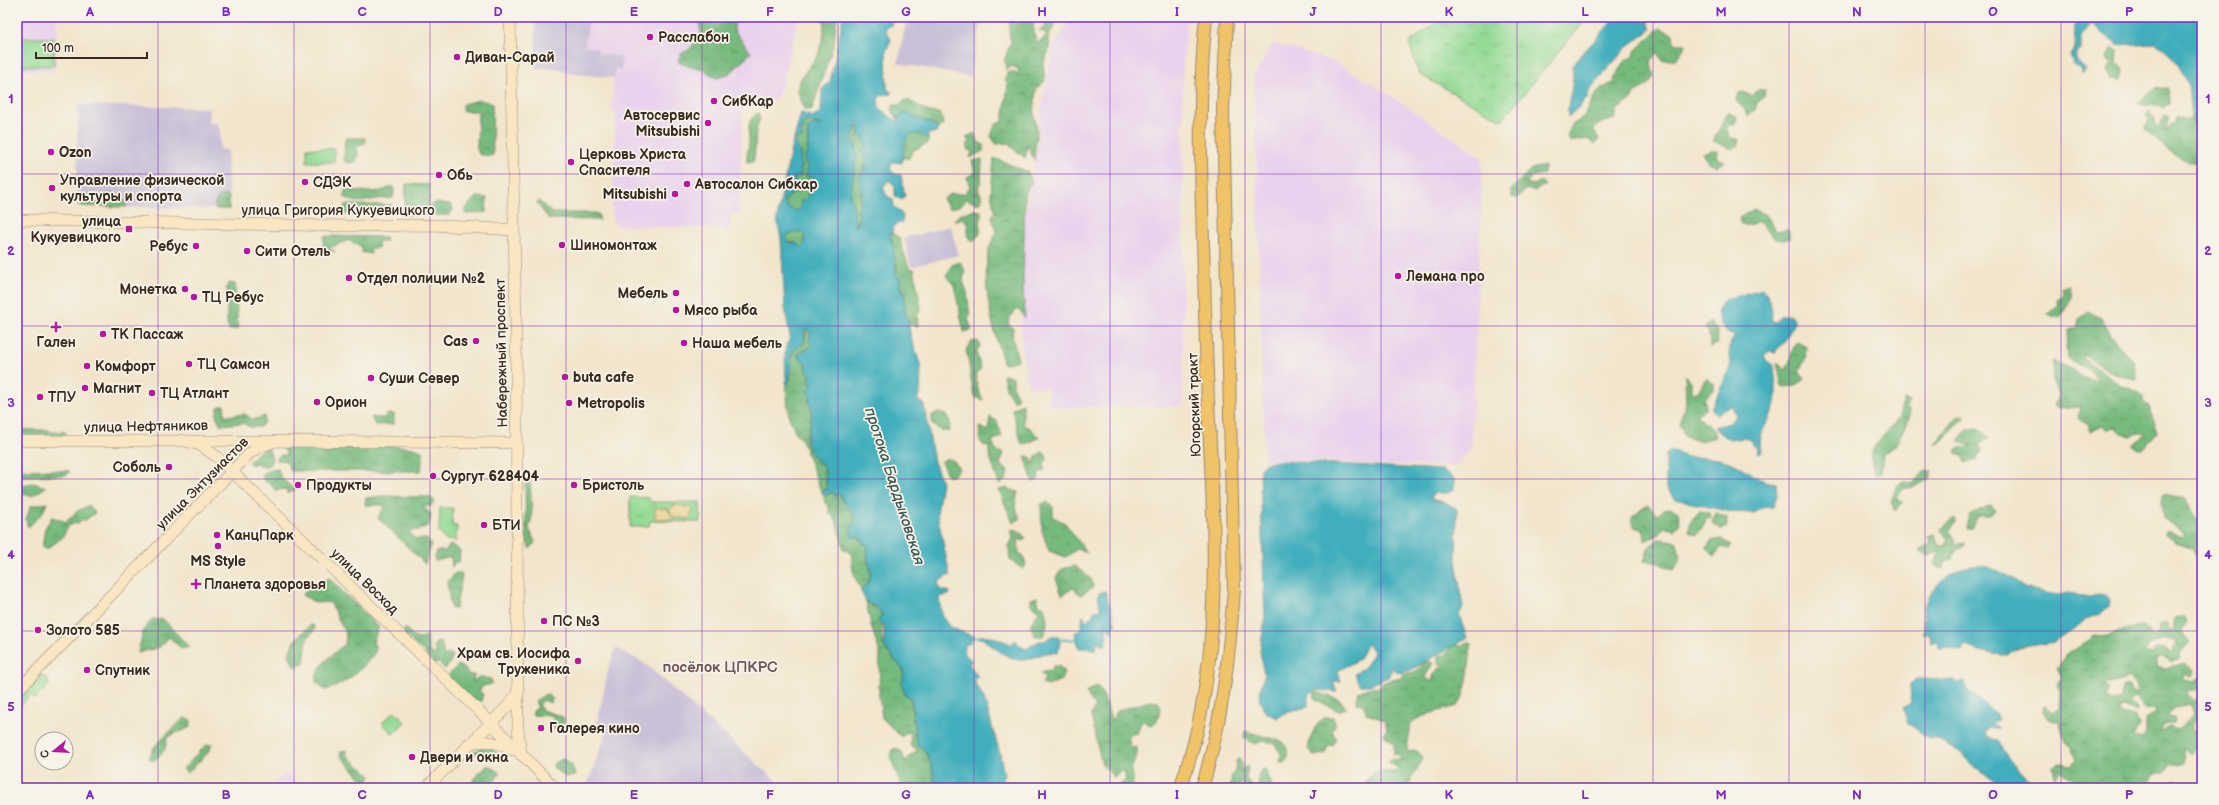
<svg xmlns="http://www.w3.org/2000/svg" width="2219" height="805" font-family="'Balsamiq Sans',sans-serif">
<defs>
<pattern id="grass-tufts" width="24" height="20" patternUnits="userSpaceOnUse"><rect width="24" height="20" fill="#93da94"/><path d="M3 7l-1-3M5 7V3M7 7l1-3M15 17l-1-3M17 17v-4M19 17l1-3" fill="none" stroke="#80bb7f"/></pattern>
<pattern id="forest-crowns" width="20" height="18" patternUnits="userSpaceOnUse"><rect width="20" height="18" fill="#76ba7e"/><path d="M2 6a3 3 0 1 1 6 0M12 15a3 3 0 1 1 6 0" fill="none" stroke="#629767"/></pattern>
<pattern id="sand-dots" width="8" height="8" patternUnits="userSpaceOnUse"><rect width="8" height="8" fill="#eeda9e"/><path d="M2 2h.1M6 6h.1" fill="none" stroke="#cdbb88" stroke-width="1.8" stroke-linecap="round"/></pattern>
</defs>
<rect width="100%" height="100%" fill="#f7f3e8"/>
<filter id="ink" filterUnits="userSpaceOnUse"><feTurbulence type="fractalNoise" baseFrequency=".025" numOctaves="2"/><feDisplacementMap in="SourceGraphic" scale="8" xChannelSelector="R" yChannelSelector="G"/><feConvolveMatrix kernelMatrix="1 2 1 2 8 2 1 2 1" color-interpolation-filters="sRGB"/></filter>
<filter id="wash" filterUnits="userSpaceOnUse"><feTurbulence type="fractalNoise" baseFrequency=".012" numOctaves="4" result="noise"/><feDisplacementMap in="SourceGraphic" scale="16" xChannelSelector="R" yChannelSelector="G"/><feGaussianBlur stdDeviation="0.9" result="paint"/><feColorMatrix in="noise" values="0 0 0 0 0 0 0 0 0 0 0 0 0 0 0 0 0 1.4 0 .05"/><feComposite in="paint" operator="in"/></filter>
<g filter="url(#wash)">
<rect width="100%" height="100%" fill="#f2e5cc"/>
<path fill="#e9d2ed" d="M17,17h40l-2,55 -38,-2z
M589,17h209l-16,69 -7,14 -32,-4 -4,118 -8,-1 -2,18 -14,-3 -96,-2 -6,-5 -1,-10 4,-95 -5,-10 4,-38 7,-11 -24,-4 -13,-7z
M1072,17h115l-4,48v341l-134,1v-19l-20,-1 -7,-32 -1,-76 4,-68 12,-60 5,-48 12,-57z
M1273,43l60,18 54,32 95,65v29l-11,262 -16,17 -105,-2 -21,-3h-64l-11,-385z
M286,772l16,16h-32z"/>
<path fill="#c9bfd7" d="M535,17h54l-4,29 13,2v5l24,4 -1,12 -6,-1 -1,10 -38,-4 -21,-6h-19z
M907,17h75l-12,60 -72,-14z
M78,105l136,3 -5,1 -1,14h9l3,8v18l7,1 2,59 -152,-3z
M951,226l7,29 -47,12 -7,-29z
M616,648l28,15 140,125h-198l21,-57 -11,-3 13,-61z"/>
<path fill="url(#grass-tufts)" stroke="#678259" d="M1444,17h144l-86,103 -83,-46 -10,-31z
M630,497l19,1 1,4h50v20l-50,-1 -1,5 -19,1z
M43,676l4,2 2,7 -14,14 -4,-4 -14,14v-9l23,-23z"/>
<path fill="url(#forest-crowns)" stroke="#58724e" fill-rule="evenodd" d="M699,17h36l-1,13 17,23c-12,10 -18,22 -34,25l-17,-10 -9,-1 -13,-5 3,-8 8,-4 12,-15z
M824,17h13l-3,26 -22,66 -7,1 -8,-20 4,-12 17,-23 6,-21z
M1010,17h32l-6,2 -3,5 3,19 8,-4 2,-6 -7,-3 7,-3 -2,-10h7l3,8 -4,9 -1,16 -6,14 2,17 -9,8 -2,25 3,17 -3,30 -6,-17 -3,14 -15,-12 1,-3 -15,1 -5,-8 4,-11 8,-4 5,-36 -3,-6 2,-6 7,-2 4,5 1,-6 -6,-4 -8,4 2,-4 -3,-5 7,-19 -2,-10z
M1660,28l13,6 1,10h12l-9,15 -14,2 -6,-8 -7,8 4,15 -6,9 -13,7 -4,8 -14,10 -2,9 -14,4 -8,6 6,10 -4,5 -8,-5 -17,3 -3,-6 5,-11 11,-7 13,-25 16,-10 13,-23 8,-3 3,-7z
M2112,48l6,3 -1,12 6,7 -2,10 -9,-1 -5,-8 5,-8 -6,-5z
M2168,88l1,15 -6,5c-10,-4 -17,-1 -26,-5l17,-14z
M1758,90h7l-1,7 -6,3 -3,10 -7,7 -3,-7 -9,-9 2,-7 4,-2 10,4z
M479,100l13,3 1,52 -5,1 -9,-2 -2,-5 1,-38h-15v-7z
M908,100l21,12 10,1 3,4 1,8 -5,3c-10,-9 -28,-14 -42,-11l-4,-7 2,-5h5l4,-4z
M2150,110l5,9 1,8 3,-1 5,-11 5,3 -5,14 11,-10 1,-5 15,2 11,10v34c-22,1 -42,-20 -57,-34l4,-10 -3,-4z
M1728,112l9,5 -2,7 -9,3 4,11 8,1 1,6 -7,4 -19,-8z
M758,113l2,6c-7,13 -3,28 -7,43h-6c-1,-7 2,-12 2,-20 0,-11 -3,-23 9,-29z
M806,121l13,2v4l-12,8 1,16 -4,8 10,18 -6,16v5l-12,13 -10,-5 -2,-6 9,-6 2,-17 6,-1 -1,-23 -5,-12z
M856,127h3v10l3,-3 5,13c-3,8 -1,11 -1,19 -1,6 -5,12 -5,18 -2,14 1,32 -6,43l-1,-18 -4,-13 6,-49 -4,-7z
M974,133l4,9 6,3 -1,6 -13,7 2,-6 -5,-3v-5l4,-2 -5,-4z
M911,134h9l8,5v4l-14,7 -6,9 -5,-2 3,-17z
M345,138h20l1,4 -10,5 2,7 -2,8 -8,1 -4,-3z
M1712,150l6,1 -1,8 7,2 -6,5 -10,-4 -5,-9z
M994,158l34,14 4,10 -7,12 -2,95 2,29 -7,-9 -8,7 -2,7 5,6 -1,7 6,24 -14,4c-11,-34 -29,-98 -8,-131l-4,-17 3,-5 -4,-17z
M982,159l-1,20 -3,10 3,6v8h-5l-10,-4c-4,7 -9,9 -17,9l-6,-9 8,-5h13l6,-7 -3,-10 8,-4 -3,-12z
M1545,166l-1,8 -12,2 -6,7 8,2 7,-4 4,4 -11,6 -8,-2 -8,9 -6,-1 -1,-7 20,-21z
M406,184l23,1 1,11 -3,11 8,-4 16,2 2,4 -4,6h-42l-2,-10z
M392,186l2,4 -1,8c-6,1 -11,0 -16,1 -12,2 -23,6 -33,-3l1,-6c17,0 32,6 47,-4z
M104,194c14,0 18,0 23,13l-46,-1 -2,-5 4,-6h7l2,8h6z
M219,196h10v13h-13l-1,-5z
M478,197l9,1 -1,14 -20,2 -2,-3 10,-12z
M539,201l13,12h42l4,1 2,6 -51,-1 -12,-16z
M345,205h47v8l-47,1z
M1754,209l13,7 9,15 12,-1 3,8 -7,2 -9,-1 -17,-18 -8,4h-9l-2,-7z
M973,210l8,1 -1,23 -7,7 -5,-4v-14l-5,-4 -9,2 6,-7z
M800,231l5,5v8l-4,3 -5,-4 -8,-1 -2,-6z
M892,232l7,6 10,30 5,1 7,40 -4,7 1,10 -9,-2 -4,-12v-18l-9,-19 1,-10 -4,-8 -1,-16 -2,-6z
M324,236l61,1 1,4h-8l1,6 -9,3 1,4 -10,-2 2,-2 -3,-5 -7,-1 -3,-4 -19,7 -3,2 7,2h-12z
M960,262l5,9 -2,10 4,11 3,24 -2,3 4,11 -8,2 -10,-47 -8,-9 6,-11z
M229,283l6,1 3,45 -9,1 -2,-6v-38z
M2070,285l2,12 -12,21 -13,-3 12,-10 -2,-5 8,-5 -4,-7z
M2089,312l12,6 14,23 18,20 4,18c-23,-3 -34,-11 -53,-25l-1,4 43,30h4l13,8v6l7,6c0,9 5,15 7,24l-13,16h-6l-6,-4 10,-6 3,-4 -8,-2 -5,4 -11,-2 -6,-6 -8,1 -4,-4 -13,6 -2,-6 -9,-6 2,-13 -23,2 -5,-3 6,-9 -7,-15 1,-20 21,9 9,8 15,3 -7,-10 -24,-13 -1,-11 3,-17 8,-2 2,-9z
M1710,322l7,9 1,12 -8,4 -1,-14 -4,-6z
M806,329l5,3 -2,9 3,4 -3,4 -8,2 -2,7 5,2 3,12 4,3 1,46 -6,16 6,19 13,13 2,21 -6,1 -19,-51 -6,-6 -7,-17 -3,-30 4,-8 1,-26 14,-11z
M978,341l2,5 -4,6 5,17 -5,5 2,16 5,10 -8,-3c-6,-16 -4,-31 -9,-47l5,-8z
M1797,342l9,5 -1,13 -6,11 5,8 -8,7 -14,1 -5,-24 9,7c6,-10 4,-19 11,-28z
M1003,375l10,2v11l5,10 -4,4 -7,-11z
M1685,375l6,6v12l7,-1 8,-14 8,6v6l-10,8 2,10 -10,7 17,15 2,7 -15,4 -14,-4 -7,-13 7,-22z
M1904,400l6,2 -5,7 5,1c-1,10 -9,27 -15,35 -2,3 -9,6 -12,9l-2,18 -6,2c-11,-29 7,-33 21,-53 4,-5 5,-14 8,-21z
M1023,404v21l7,3 9,10 -17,7 -10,-36z
M224,405l1,11 20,-2 8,6 12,-4 -1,6 -4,5h-11l-6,-4 -22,2 -5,-9 2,-9z
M939,412l7,3 4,6 -1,10h-7l-10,-7v-9z
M388,414h6v10l-19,1 -4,-8 12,1z
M1958,416l7,1c-11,9 -17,22 -30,27z
M990,417l7,4 5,15 -10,5 4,10 7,2 -3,12 8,5 -2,10 -7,4 -10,-30v-8l-6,-1 -3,-5 -1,-13 9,4z
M1978,428l11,10 -9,7 2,6 -5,8 -12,4 -2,-7 -7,-2 1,-5 15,-4 -13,-4 7,-11z
M17,430h32l1,2h15l1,3 -2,2h-47z
M285,446h35l3,3h7l2,2 5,-3c22,0 68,-7 86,4l-2,19h-130l-5,-10 -10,-1 4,-5h6v-3l-4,-4z
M268,447l4,12 -3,6 -8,2 -4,-4 -6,2 -3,-3 9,-9z
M1043,452l5,6 -4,5v8l-5,1 -1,8 -5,2 -8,-26 6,1 2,8 4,-10z
M947,458l7,3 5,8 -6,7h-5l-7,-14z
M17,469l53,2 -3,4 -50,1z
M270,469h8l3,9 14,12 -7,4 -3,-5 -10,1 -5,-7 -6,-2 -2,-6z
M1925,471h7l-3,8 -15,8 -12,2 -5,8 6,5 -8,9 -4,-9 5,-15 7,-6 9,3z
M527,474l3,4 2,38 -3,12 6,14 -5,7 -4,-9 -1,-60z
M33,483l13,4 -14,9 -11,-2 -1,-7z
M1006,488l12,4 -3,13 5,14 -7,4 -14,-33z
M833,492l7,3c4,9 13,16 15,25l-5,10 18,16c-4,11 6,24 1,35 -1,3 -5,6 -8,10 -2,-7 -7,-14 -8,-21 -3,-12 4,-14 -9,-21l-8,-29 -7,-8v-6l-4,-3 -1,-7z
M2163,494l23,5 10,21 6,-2v40l-5,1 -5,-11 -9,-2 -19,-12 3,-3 15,7 4,-3 -22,-16 -2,-15z
M381,496l48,1 6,4 -4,5h-9l9,8 -2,11 -10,5 -10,1 5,8h13l4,5 -6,20 -47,-46 7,-13h-20l1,-7z
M1047,502l6,5v10l12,6 22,30 -10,-4 -11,8 -17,-6 -7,-20 -1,-27z
M47,503l-5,11 -14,13 -2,-8 5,-13z
M89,505l6,8 -10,7 -17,6 -5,11 -16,12 -5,-1 3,-20 7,-11 14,5 10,-10z
M1647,505l11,10 6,-6 7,-1 7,4 2,11 -6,7 -10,-3 -5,7 -14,7 -1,-11 -10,-3 -2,-10z
M1991,505l5,5 -8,6h-10l-6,12h-6l3,-13z
M1700,511l8,1 4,6 -5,1 -10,16 -8,-3 1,-10z
M1716,513l10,4 1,10 -6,2 -9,-6z
M1955,518l1,5 -7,8 6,10 -3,4 13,-2 -1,4 -9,4 -2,9 -6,1 -5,8 -8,-4 6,-13 -13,3 -7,-4 11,-7 -3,-8 7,-2 3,11 8,1 2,-6 -7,-11z
M1016,529l10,9 -3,3 -5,-2 1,14 4,3 3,9 -3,4 -13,-9 -1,-14 4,-8 -2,-8z
M1659,539l17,2 5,16 -7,13 -18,-8 -12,-1 5,-14z
M1721,539l10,6 -2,4 -7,-2 -8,9 -8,-8 5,-7z
M450,545l7,3 3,4 -1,10 -5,1 -2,4 -1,-10 -16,4 -1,-5 4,-5h7z
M1075,566l16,13 2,8 -12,8 -8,-7 -11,7 -6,-17 6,-9z
M455,573h7c-1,13 -5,23 -6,36h-5l-4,-26z
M329,578l50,49 -6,14 3,9c-9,16 -32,36 -51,40l-9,-8c0,-16 17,-28 29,-38l1,-10 -16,-32 -14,1 -14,-8 10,-9z
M1037,597l2,8 5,2c3,11 5,18 -1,29h-8l-5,-11 9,-14 -8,-6v-6z
M866,602c28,15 11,20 17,42 2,7 16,19 21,27l-2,13 3,11 5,3 6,42 14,19 6,29h-34l-11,-29v-8l4,-3 6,3 5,12 3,-6 9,-7 -8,-5 1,-12 -4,-1 -6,5 -19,-19 -3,-22 1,-43 -8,-24z
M2184,616l3,6 -7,10 10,10 -10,11 -1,6 -7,3 -10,-6 -6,3v7l10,3 18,-6 10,7 -2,6 -7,-3 -1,6 9,2 9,-4v8l-5,5h-9l-1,4 8,7 7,-9v24l-8,3 -4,11h12v14l-5,1 -7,9 -7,-7 1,15 -6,2h-7l-6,9h-10l-7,12 13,1 14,-6 -5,8h-67l-3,-8 -9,4 -24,-8 -7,-5 -5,8 -2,-13 7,-3 12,2 5,-6 -16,-28 -1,-9 -12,-3 -5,-8 1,-5 10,6 5,-5 1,-16 -2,-6 4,-8 -5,-9 10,-13 28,-19c18,4 31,-11 48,-10l9,12 7,-5 -1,-7 8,-3 3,7 5,-1v-11zM2164,639l12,2 -3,12 -10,-5 -8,1 -4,5 -7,-2 6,-7zM2128,676l9,10v8l-6,-3 -3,-7 -6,3 -1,12 -9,2 -6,-4 3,-8 -6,-3c9,-4 18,-3 25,-10zM2134,697l10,12h13l-1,4 -10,7v12l-3,6 -9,-2 6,-12 -6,-7 -12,-3 -4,-5 6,-2 9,5 4,-2 -8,-8zM2191,705l3,9 -16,16 -9,-3 -10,6 6,-9h9l1,-6 -9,-3 8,-7z
M152,619l12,1 25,27 -7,2 -13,-12 -9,10 -22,6 5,-21z
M312,624l3,5 -8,10 -3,25 -10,3 -5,-13 5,-13z
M406,628l9,10 5,1 6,-4 3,16 4,3h4l-3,-6 1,-5 5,-1 2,3 2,12 4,-3 5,1 -3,8 -5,6 -6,-6 -5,1 -8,-8 -1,-5 -5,-2 -18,-16z
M1467,642l4,2c-2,20 -2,44 -13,62 -14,4 -38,8 -48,18 1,10 -3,18 -3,28l9,-2 7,7c-3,12 -14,18 -14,31h-48l13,-16h23l2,-3 -10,-7 1,-3 12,1 -4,-6 -4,1v-12l-10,-8 3,-7 -3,-8 -17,-6 -4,-10 -6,-1 1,-11 14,-5 5,1c5,-5 15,-11 23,-9l3,-5c4,-1 10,-1 13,-3 7,-4 7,-13 17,-8l-8,14 7,5 2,-8 5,-6 4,2 -1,-5 -4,-2v-7l6,-1 10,-10 7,1z
M458,665l8,5 2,5h6l-1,7 6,-5 12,2 1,5 -9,2 -4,5 4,3 -2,8 -4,3 -29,-27 2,-5z
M1053,666h6l5,6 -3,8 -13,6 -6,-2 3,-6 -5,-5 12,-3z
M1097,686l6,9 9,26 5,-10 32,-10 9,1 3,6 -4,13 -6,5 -9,-6 -5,13 -9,2 3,13 6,-1v8l-6,14 2,17 -2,2h-15l10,-8 -2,-10 -10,7 -12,-12 -11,-50 4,-8 -9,-15z
M1314,691l26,9 6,8 -7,3 -24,-12z
M546,694l7,5 -3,4 -6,-3 -5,5 3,5 21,7 1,5 -5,8h-5l-1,-14 -21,-1 2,-5 4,-2 -3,-7z
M1325,717h8l2,8 -3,6 4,7 -3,7 -5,1 -3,8 -11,2 -6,-7c3,-14 6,-23 17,-32z
M184,718l7,2 -1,7c-9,6 -12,3 -23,11 -1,12 -4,16 -14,23l-4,-2 5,-12z
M1245,731l36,10 7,8v9l-5,6 -3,-2 1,-8 -7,-11 -11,-2 -8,3 -11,-6z
M206,745h6l-5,9 -20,19 -4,-4z
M485,747l6,1 7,6 -11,6 -3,-5 -12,-3z
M348,750l-2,3 6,7 19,16 -3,5 -6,-2 -22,-24 1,-4z
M1239,758l3,5 -2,10 4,-6h4l-2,12 8,9 5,-3 -1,-9 4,-7 4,1 7,18h-28l-6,-8v8h-10l3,-6 -1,-5 4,-6 1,-10z
M563,759l9,6 3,11 -10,1 -12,-10 1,-4z
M486,766h4l10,7 -10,15h-8l-10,-7 6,-5v-4l5,-1z"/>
<path fill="url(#sand-dots)" stroke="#94825e" d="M674,505l15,2 3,2v5l-3,5 -15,-2 1,2h-20v-11h11l7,9 -4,-7z"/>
<path fill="#93da94" stroke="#678259" d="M17,38h37v28h-37z
M307,148l27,1v13h-27z
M440,508h13l-1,18h5l-1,15 -11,-1 -6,-8z
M395,711l10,11 -12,12 -11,-11z"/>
<path fill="#3faebc" stroke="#3d6c6d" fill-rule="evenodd" d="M843,17h50l-2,8 -6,4 6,11 -5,11 1,37 5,6 -10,1 -4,4 1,9 17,13h3l-3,-4 12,-5c9,10 20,7 30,16l-1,4 -9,2v5l-8,-5h-9l-5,6 -4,23 -10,-1 -2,7 5,5 6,1 4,22 -4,2 -6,-3v-9l-6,-7 -6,7 3,8 7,4 1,7 9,9 -1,7 -7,3 -5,10c3,8 7,31 6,40l5,4 -1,7 5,7v19l4,12 1,10 11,33 -1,27 -3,5 7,6 10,57 8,20 -5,31 13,63h-4l-8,7 2,7 10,2 -1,3 -10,2c3,29 10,31 35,39l-4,7 -5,2 -2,7 9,9 -3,3 9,13 -3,2v5l9,14 16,56 4,21 -3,13h-65c-3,-14 -5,-37 -19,-44l-6,-46 -6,-3 -3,-11 2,-13 -20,-25v-20l-6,-5 4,-6 -4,-7 -12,-6 -5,-11c3,-4 7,-7 8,-10 5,-11 -5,-24 -1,-35l-5,-3 -3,-6h-8l-2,-7 5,-10c-2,-9 -11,-16 -15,-25l-5,1 -2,-4 -9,4 -3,-5 6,-1 -2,-21 -16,-18 1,-4 -4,-3c2,-11 10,-35 2,-44l3,-2 -4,-8 5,-5 -3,-6 2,-4 -6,-6 1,-5 -9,-9c5,-5 10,-4 15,-10l-3,-4 2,-9 -5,-3 -2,5 1,8 -14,11 -1,26 -4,8 -1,-36 5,-14 -5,-29 -4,-69 -4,-21 14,-69 10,-36 13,4 7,-5 1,-23 8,-7zM806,121l13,3v3l-4,-3 -7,5v22l-4,8 4,7 -2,11h8l-6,6v15l-8,4 1,6 -5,3 -10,-5 -2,-6 9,-6 2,-17 6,-1 -1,-23 -5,-12 2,-3h5l-1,-9zM856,127h3l-1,11 4,-4 5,13 -6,3c7,9 5,19 -2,27l3,22 -4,9 1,13 -4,6 -1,-18 -4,-13 7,-41 -1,-8 -4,-7zM800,231l5,5 -1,8 -3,3 -5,-4 -8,-1 -2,-6z
M1616,17h30l5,12 -24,18 -38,43 -1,8 -20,19c-1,-22 8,-29 4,-52z
M2080,17h122v112l-11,-10 -3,-35 -9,-18 -14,-17 -11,-6 -37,2 -25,-21 -11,10v15l-4,2c-4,11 3,12 9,19l-4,5v-4l-9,-7 -3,-9c1,-2 5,-6 5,-8 2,-11 -7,-20 5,-30z
M1762,289l6,4c1,11 6,14 3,27l5,2 6,-7c8,0 11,1 13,8l-13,22 -6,5v3l-7,-2 -5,4 2,5 8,6c1,14 4,28 0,41 -4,15 -19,28 -12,44l-4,3 -2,-8 -4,-2 -1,-3 -7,-4c-13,7 -20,-1 -30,-10l16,-4 6,-7 -4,-10 -9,3 -6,7 -6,-6 20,-45 -2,-9 1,-11 5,-10 -6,-1 -9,-11 -3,-11 7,-12z
M1670,450c7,1 11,6 17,7 16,1 30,0 45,6 18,7 24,19 44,20l1,13 -4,11h-9l-11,6 -22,-1 -56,-13 -9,-11v-33z
M1278,461l164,9 12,8v11l-6,4h-14l-3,6 16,4 10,6 -1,51 7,48 -4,7 8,23 -56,32 -12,3 -7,-5 -2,8 -20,9h-11l-4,-12 10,-6 9,-14 -7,-10 -8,16 -21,12 3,11 -8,-1 4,11 -21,-2 -8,5v12l-19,4 -12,7 -12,-6 -6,-14 5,-23 -4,-25 5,-31 -5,-150 4,-5z
M1970,566h15l31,14 8,7 21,6 14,2 9,-2 21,4 10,-2 8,2 2,3 -1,7 -10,9 -14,5 -31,21 -34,6 -10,3 -2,4c-15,0 -28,-3 -43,-10l-2,7 -15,-5 -7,2 -4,-8 -5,2 -1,-8 -7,-2 3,-6 -3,-2c2,-6 0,-9 1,-15 2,-21 28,-39 46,-44z
M1105,591l11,34 -4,3v5l-7,-8 2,12 -2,9 -8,-5 -1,8 -17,-1 -4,-15 6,-4 2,-13 3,5 7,-6 2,-5 5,1c1,-7 -3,-11 -1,-18z
M979,636h12l20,8 5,-4 4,6 6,3 13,-8h6l6,-5h7l2,7 -2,10c-15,-2 -19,4 -33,7 -14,3 -35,-16 -46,-24z
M1916,679l38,1 3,3 6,-2 4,9 30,24 1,6 -6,3 7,5h-10l-4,3 2,5 12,6c8,19 24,33 40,46h-34l-34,-24 -11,-12 -23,-13h-7l-22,-16 -5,-15 8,-5 -1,-19z"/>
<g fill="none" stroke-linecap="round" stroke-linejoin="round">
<path stroke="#3faebc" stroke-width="2" d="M971,637l12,1
M1058,640l21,-1"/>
</g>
</g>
<g filter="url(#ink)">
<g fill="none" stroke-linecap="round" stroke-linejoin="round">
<g stroke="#968875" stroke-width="12">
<path id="secondary" d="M510,17l6,312 2,400 3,26
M17,220l331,6 84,-1 82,5
M181,440l19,5 17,12 262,254 76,77
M17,441h252
M17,691l232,-237 10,-7 17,-6 241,2
M468,744c17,-5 29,-2 44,6
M426,788l83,-83 10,-15"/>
</g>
<g stroke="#968875" stroke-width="14">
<path id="primary" d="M1180,788c43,-117 35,-244 29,-366 -3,-60 -4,-120 -6,-179 -2,-75 -5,-151 3,-226
M1202,788c20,-67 27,-129 32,-199l-11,-479 4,-93"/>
</g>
<use href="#secondary" stroke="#f9e7c3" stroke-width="11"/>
<use href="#primary" stroke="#f1c369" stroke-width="12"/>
</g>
</g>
<path fill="none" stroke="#7b2cbf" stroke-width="1" stroke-opacity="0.55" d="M158,17v771M294,17v771M430,17v771M566,17v771M702,17v771M838,17v771M974,17v771M1110,17v771M1245,17v771M1381,17v771M1517,17v771M1653,17v771M1789,17v771M1925,17v771M2061,17v771M17,174h2185M17,326h2185M17,479h2185M17,631h2185"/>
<g fill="#b5179e" stroke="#f7f3e8" stroke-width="1.5">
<circle cx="650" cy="37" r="4"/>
<circle cx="457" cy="57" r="4"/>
<circle cx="714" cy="101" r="4"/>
<circle cx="708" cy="123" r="4"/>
<circle cx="51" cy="152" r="4"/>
<circle cx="571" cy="162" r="4"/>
<circle cx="439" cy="175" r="4"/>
<circle cx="305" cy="182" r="4"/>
<circle cx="687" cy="184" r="4"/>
<circle cx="52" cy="188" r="4"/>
<circle cx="675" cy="194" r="4"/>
<rect x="125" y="225" width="8" height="8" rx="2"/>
<circle cx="562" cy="245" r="4"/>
<circle cx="196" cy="246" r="4"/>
<circle cx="247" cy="251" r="4"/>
<circle cx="1398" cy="276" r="4"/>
<circle cx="349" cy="278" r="4"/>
<circle cx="185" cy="289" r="4"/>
<circle cx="676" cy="293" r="4"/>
<circle cx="194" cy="297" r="4"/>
<circle cx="676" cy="310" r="4"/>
<path d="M54 321h4v4h4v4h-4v4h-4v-4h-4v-4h4z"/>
<circle cx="103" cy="334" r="4"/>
<circle cx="476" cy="341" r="4"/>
<circle cx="684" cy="343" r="4"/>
<circle cx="189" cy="364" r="4"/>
<circle cx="87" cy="366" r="4"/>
<circle cx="565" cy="377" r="4"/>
<circle cx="371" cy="378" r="4"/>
<circle cx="85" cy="388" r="4"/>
<circle cx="152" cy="393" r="4"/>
<circle cx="40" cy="397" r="4"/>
<circle cx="317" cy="402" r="4"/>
<circle cx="569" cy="403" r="4"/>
<circle cx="169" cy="467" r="4"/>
<circle cx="433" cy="476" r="4"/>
<circle cx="298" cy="485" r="4"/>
<circle cx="574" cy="485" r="4"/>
<circle cx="484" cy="525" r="4"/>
<circle cx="217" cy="535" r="4"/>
<circle cx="218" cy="546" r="4"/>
<path d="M194 578h4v4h4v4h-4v4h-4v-4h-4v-4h4z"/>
<circle cx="544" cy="621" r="4"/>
<circle cx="38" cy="630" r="4"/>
<circle cx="578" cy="661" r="4"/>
<circle cx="87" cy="670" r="4"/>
<circle cx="541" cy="728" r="4"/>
<circle cx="412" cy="757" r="4"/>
</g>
<g text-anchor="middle" stroke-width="3.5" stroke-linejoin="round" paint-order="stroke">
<g font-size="14" font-weight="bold" fill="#3b2a1e" stroke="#f7f3e8" text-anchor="start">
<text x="658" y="42">Расслабон</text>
<text x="465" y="62">Диван-Сарай</text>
<text x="722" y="106">СибКар</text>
<text x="700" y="120" text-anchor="end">Автосервис<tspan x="700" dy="16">Mitsubishi</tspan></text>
<text x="59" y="157">Ozon</text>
<text x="579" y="159">Церковь Христа<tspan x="579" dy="16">Спасителя</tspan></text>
<text x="447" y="180">Обь</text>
<text x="60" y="185">Управление физической<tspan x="60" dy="16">культуры и спорта</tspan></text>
<text x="313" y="187">СДЭК</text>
<text x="695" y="189">Автосалон Сибкар</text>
<text x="667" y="199" text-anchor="end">Mitsubishi</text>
<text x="121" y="226" text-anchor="end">улица<tspan x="121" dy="16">Кукуевицкого</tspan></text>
<text x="570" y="250">Шиномонтаж</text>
<text x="188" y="251" text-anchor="end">Ребус</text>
<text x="255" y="256">Сити Отель</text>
<text x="1406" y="281">Лемана про</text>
<text x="357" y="283">Отдел полиции №2</text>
<text x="177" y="294" text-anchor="end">Монетка</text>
<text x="668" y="298" text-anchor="end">Мебель</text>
<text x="202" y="302">ТЦ Ребус</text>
<text x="684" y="315">Мясо рыба</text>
<text x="111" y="339">ТК Пассаж</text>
<text x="468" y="346" text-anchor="end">Cas</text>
<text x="56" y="347" text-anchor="middle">Гален</text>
<text x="692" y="348">Наша мебель</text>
<text x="197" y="369">ТЦ Самсон</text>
<text x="95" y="371">Комфорт</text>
<text x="573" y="382">buta cafe</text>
<text x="379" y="383">Суши Север</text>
<text x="93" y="393">Магнит</text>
<text x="160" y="398">ТЦ Атлант</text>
<text x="48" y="402">ТПУ</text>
<text x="325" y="407">Орион</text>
<text x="577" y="408">Metropolis</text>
<text x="161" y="472" text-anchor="end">Соболь</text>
<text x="441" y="481">Сургут 628404</text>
<text x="306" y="490">Продукты</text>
<text x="582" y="490">Бристоль</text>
<text x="492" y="530">БТИ</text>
<text x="225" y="540">КанцПарк</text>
<text x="218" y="566" text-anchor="middle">MS Style</text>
<text x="204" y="589">Планета здоровья</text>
<text x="552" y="626">ПС №3</text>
<text x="46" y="635">Золото 585</text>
<text x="570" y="658" text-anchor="end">Храм св. Иосифа<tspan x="570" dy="16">Труженика</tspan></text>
<text x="95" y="675">Спутник</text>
<text x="549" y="733">Галерея кино</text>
<text x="420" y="762">Двери и окна</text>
</g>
<g font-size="14" fill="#3b2a1e" stroke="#f7f3e8">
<text x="338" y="215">улица Григория Кукуевицкого</text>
<text transform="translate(501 353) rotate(-91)" y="5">Набережный проспект</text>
<text transform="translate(1194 405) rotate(-92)" y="5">Югорский тракт</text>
<text transform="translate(146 426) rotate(-1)" y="5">улица Нефтяников</text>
<text transform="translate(202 483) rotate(-45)" y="5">улица Энтузиастов</text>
<text transform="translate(365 581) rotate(44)" y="5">улица Восход</text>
</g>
<g font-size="15" font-style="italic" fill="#3c5855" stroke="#f7f3e8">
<text transform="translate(895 486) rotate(72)" y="5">протока Бардыковская</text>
</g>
<g font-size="15" font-weight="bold" fill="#6e565c" stroke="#f7f3e8">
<text x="720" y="672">посёлок ЦПКРС</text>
</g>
</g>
<rect width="2219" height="805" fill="none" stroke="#f7f3e8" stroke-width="44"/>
<g transform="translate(54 751) rotate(252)"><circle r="19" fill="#f7f3e8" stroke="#aca397"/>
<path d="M0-3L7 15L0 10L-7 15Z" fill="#b5179e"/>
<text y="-6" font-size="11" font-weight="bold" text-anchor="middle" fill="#3b2a1e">С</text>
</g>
<path d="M36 52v6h111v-6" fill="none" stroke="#3b2a1e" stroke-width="2"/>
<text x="42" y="52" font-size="12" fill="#3b2a1e" stroke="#f7f3e8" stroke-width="3" paint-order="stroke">100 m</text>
<rect x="22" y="22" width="2175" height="761" fill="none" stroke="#7b2cbf" stroke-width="1.5"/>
<g font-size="13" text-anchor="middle" font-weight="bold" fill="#7b2cbf">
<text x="90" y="16">A</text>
<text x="226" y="16">B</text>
<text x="362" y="16">C</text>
<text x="498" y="16">D</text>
<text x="634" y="16">E</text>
<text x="770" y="16">F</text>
<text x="906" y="16">G</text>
<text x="1042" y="16">H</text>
<text x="1177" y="16">I</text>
<text x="1313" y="16">J</text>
<text x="1449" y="16">K</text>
<text x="1585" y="16">L</text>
<text x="1721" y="16">M</text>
<text x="1857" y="16">N</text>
<text x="1993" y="16">O</text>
<text x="2129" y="16">P</text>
<text x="11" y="103">1</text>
<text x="2208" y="103">1</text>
<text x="11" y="255">2</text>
<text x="2208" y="255">2</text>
<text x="11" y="407">3</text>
<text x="2208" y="407">3</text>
<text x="11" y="559">4</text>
<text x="2208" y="559">4</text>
<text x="11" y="711">5</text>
<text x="2208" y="711">5</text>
<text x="90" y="799">A</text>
<text x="226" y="799">B</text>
<text x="362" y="799">C</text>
<text x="498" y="799">D</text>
<text x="634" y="799">E</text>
<text x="770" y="799">F</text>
<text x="906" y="799">G</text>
<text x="1042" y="799">H</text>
<text x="1177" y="799">I</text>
<text x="1313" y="799">J</text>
<text x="1449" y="799">K</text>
<text x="1585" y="799">L</text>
<text x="1721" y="799">M</text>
<text x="1857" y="799">N</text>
<text x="1993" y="799">O</text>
<text x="2129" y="799">P</text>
</g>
</svg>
